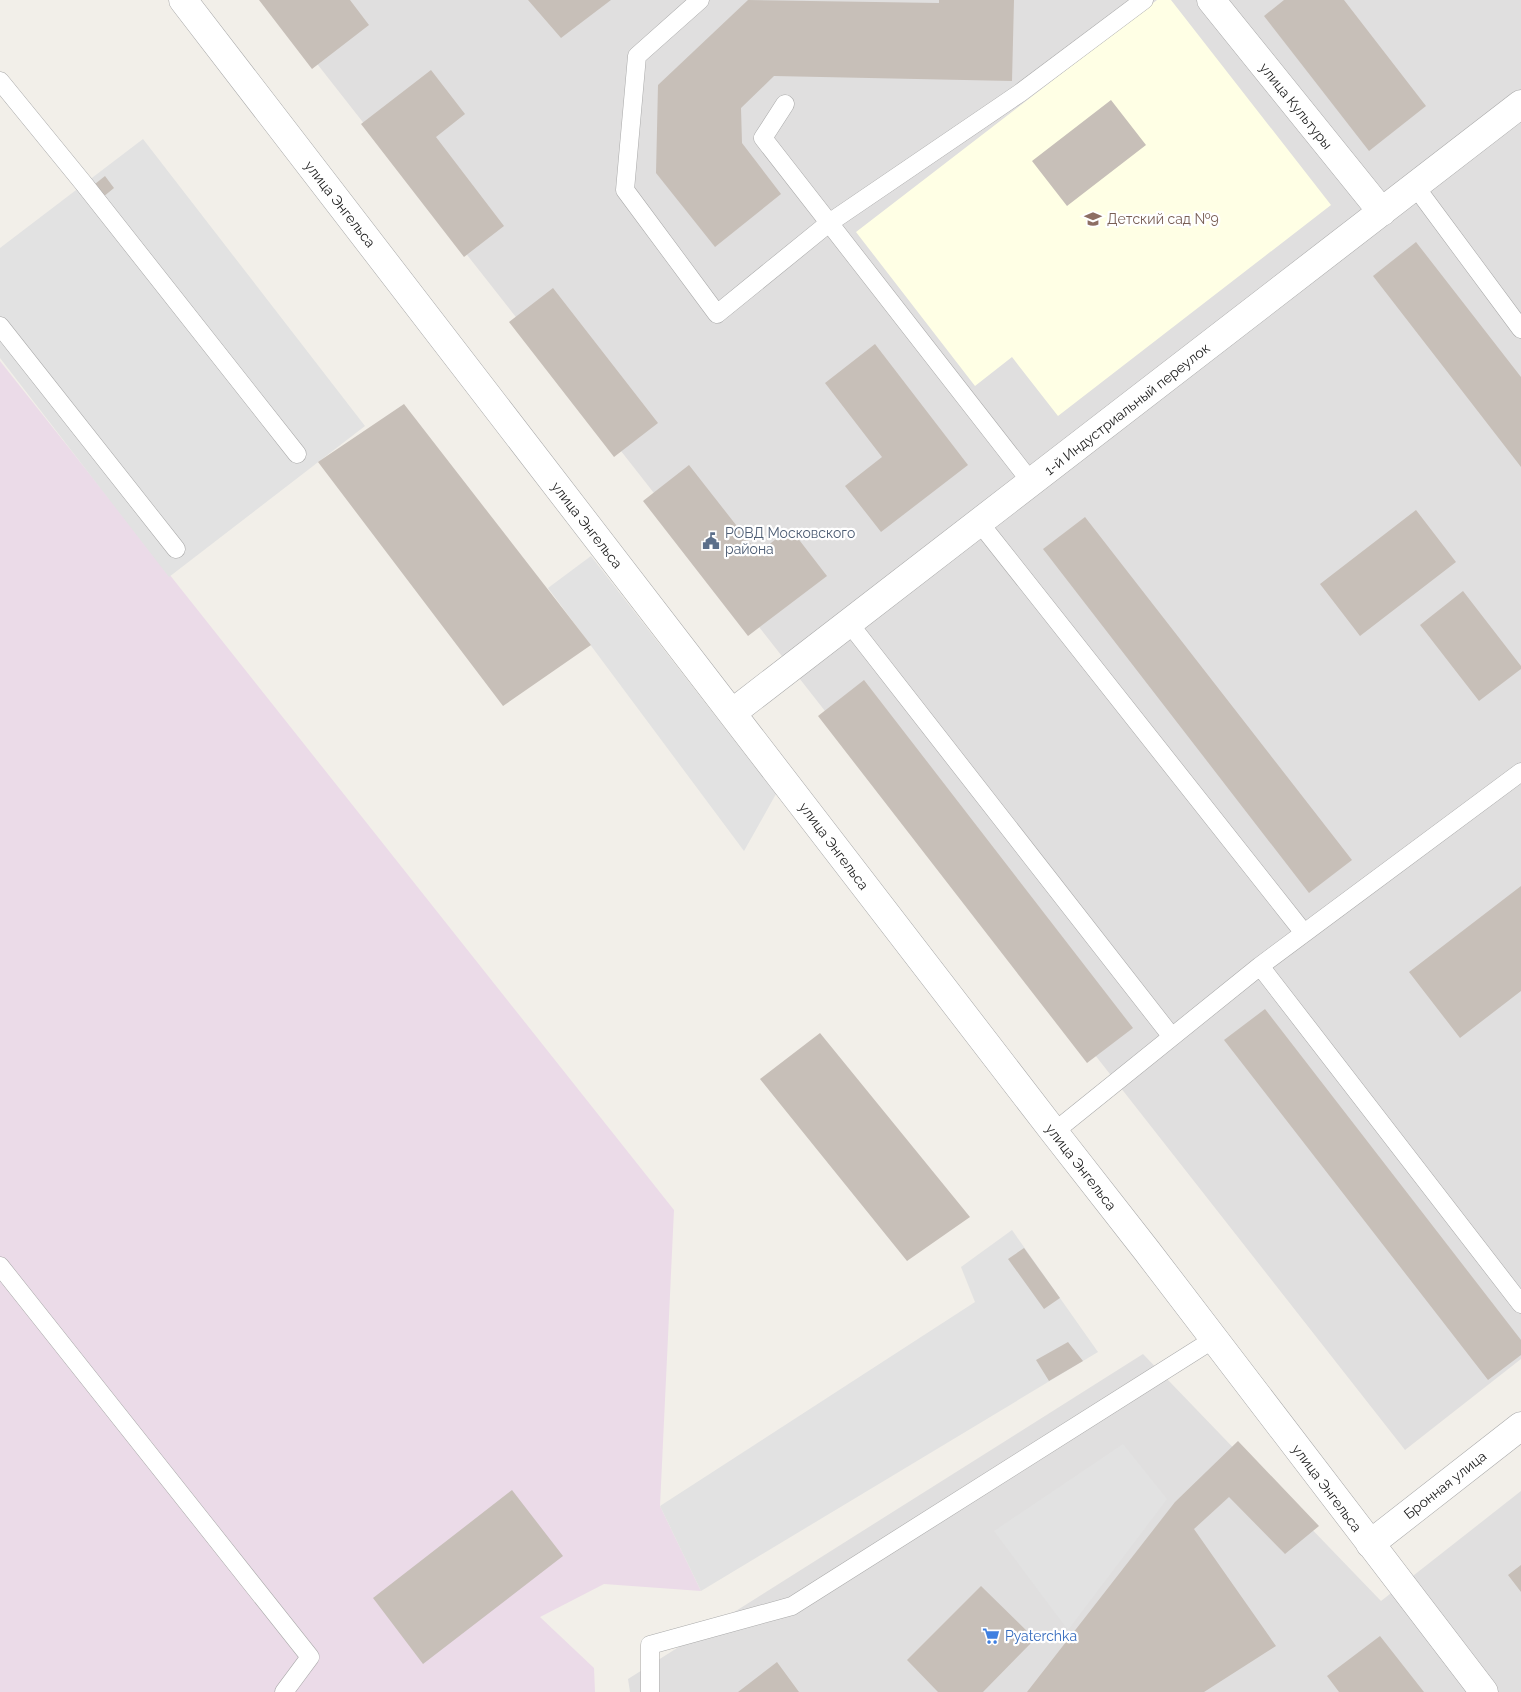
<svg xmlns="http://www.w3.org/2000/svg" width="1521" height="1692" font-family="Raleway,sans-serif">
<rect width="100%" height="100%" fill="#f2efe9"/>
<path fill="#e0dfdf" d="M267,0h1254v1359l-116,91z
M1143,1354l238,247 140,-110v201h-891l-2,-13z"/>
<path fill="#ebdbe8" d="M0,361l674,849 -14,296 41,85 -97,-7 -64,33 54,51 1,24h-595z"/>
<path fill="#ffffe5" d="M1157,0h14l160,205 -273,211 -46,-59 -37,29 -119,-154z"/>
<path fill="#e2e2e2" d="M143,139l222,287 -196,151 -169,-219v-110z
M591,556l185,238 -32,57 -196,-263z
M1012,1230l86,122 -397,239 -41,-85 315,-204 -14,-35z
M1123,1444l44,55 -99,131 -74,-99z"/>
<path fill="#c7bfb8" d="M259,0h91l19,25 -57,44z
M528,0h83l-50,38z
M748,0l191,3v-3h75l-2,81 -238,-5 -33,32 1,35 39,51 -66,53 -59,-74 2,-88z
M1284,0h60l82,106 -57,45 -105,-135z
M431,70l34,44 -29,23 68,89 -40,31 -103,-133z
M1111,100l35,45 -79,61 -35,-45z
M105,176l9,12 -11,9 -8,-13z
M1416,242l105,135v90l-148,-191z
M553,288l105,135 -44,34 -105,-135z
M875,344l93,121 -87,67 -36,-46 37,-29 -57,-74z
M404,404l187,241 -88,61 -185,-244z
M689,465l69,88 32,-25 37,48 -79,60 -105,-135z
M1416,510l40,52 -96,74 -40,-52z
M1085,517l267,343 -43,33 -266,-344z
M1463,591l58,75v3l-42,32 -59,-76z
M864,680l269,348 -46,35 -269,-347z
M1521,886v105l-61,47 -51,-66z
M1265,1009l256,331v15l-33,25 -264,-340z
M820,1033l150,184 -63,44 -147,-182z
M1024,1248l36,50 -16,11 -36,-50z
M1068,1342l15,19 -34,20 -13,-21z
M1238,1441l81,85 -34,28 -56,-57 -35,32 82,117 -72,46h-177l148,-190z
M512,1490l51,66 -140,108 -50,-66z
M1521,1565v27l-13,-17z
M981,1586l54,53 -52,53h-45l-31,-32z
M1380,1636l44,56h-85l-12,-16z
M777,1662l22,30h-61z"/>
<g fill="none" stroke-linecap="round" stroke-linejoin="round">
<g stroke="#a9a9a9" stroke-width="19">
<path id="service" d="M700,0l-63,56 -12,134 92,124 112,-91 191,-130 124,-93
M0,81l84,103 213,270
M785,104l-22,34 268,344
M1415,186l106,143
M0,326l176,223
M979,522l325,411
M849,623l323,414
M1260,966l261,338
M1054,1132l206,-166 261,-194
M0,1266l310,391 -26,35
M650,1692v-47l142,-39 422,-267"/>
</g>
<g stroke="#a9a9a9" stroke-width="29">
<path id="minor" d="M183,0l871,1132 93,119 337,441
M1211,0l171,212
M732,713l789,-609
M1370,1544l151,-118"/>
</g>
<use href="#service" stroke="#fff" stroke-width="18"/>
<use href="#minor" stroke="#fff" stroke-width="28"/>
</g>
<defs>
<g id="school-bare" transform="scale(1.35)"><path d="M0-5L7-2L0 1L-7-2ZM-4 1L0 2.5L4 1V4Q0 6-4 4Z" fill="#8d6e63" stroke="#fff" stroke-width="2.5" paint-order="stroke"/></g>
<g id="civic-bare" transform="scale(1.35)"><path d="M-.6-6.5H3V-4.5H.6V-3L4-1V1h2V6H-6V1h2V-1L-.6-3ZM-1.2 2.5V6h2.4V2.5Z" fill="#5c6f8a" stroke="#fff" stroke-width="2.5" paint-order="stroke"/></g>
<g id="supermarket-bare" transform="scale(1.35)"><path d="M-6-5.5h2.5l.6 2H6L4.5 2H-2.5L-4.4-4H-6ZM-1.5 3.2a1.3 1.3 0 1 0 .1 0ZM3 3.2a1.3 1.3 0 1 0 .1 0Z" fill="#3f7fe0" stroke="#fff" stroke-width="2.5" paint-order="stroke"/></g>
</defs>
<g fill-rule="evenodd">
<use href="#school-bare" x="1093" y="219"/>
<use href="#civic-bare" x="711" y="541"/>
<use href="#supermarket-bare" x="991" y="1636"/>
</g>
<g text-anchor="middle" stroke-width="4.5" stroke-linejoin="round" paint-order="stroke">
<g font-size="14" fill="#222" stroke="#fff">
<text transform="translate(1296 106) rotate(51)" y="5">улица Культуры</text>
<text transform="translate(340 204) rotate(52)" y="5">улица Энгельса</text>
<text transform="translate(1127 409) rotate(-38)" y="5">1-й Индустриальный переулок</text>
<text transform="translate(587 525) rotate(52)" y="5">улица Энгельса</text>
<text transform="translate(834 846) rotate(53)" y="5">улица Энгельса</text>
<text transform="translate(1081 1167) rotate(52)" y="5">улица Энгельса</text>
<text transform="translate(1445 1485) rotate(-38)" y="5">Бронная улица</text>
<text transform="translate(1327 1488) rotate(53)" y="5">улица Энгельса</text>
</g>
<g font-size="14" fill="#785e54" stroke="#fff" text-anchor="start">
<text x="1107" y="224">Детский сад №9</text>
</g>
<g font-size="14" fill="#4e5e75" stroke="#fff" text-anchor="start">
<text x="725" y="538">РОВД Московского<tspan x="725" dy="16">района</tspan></text>
</g>
<g font-size="14" fill="#366cbe" stroke="#fff" text-anchor="start">
<text x="1005" y="1641">Pyaterchka</text>
</g>
</g>
</svg>
